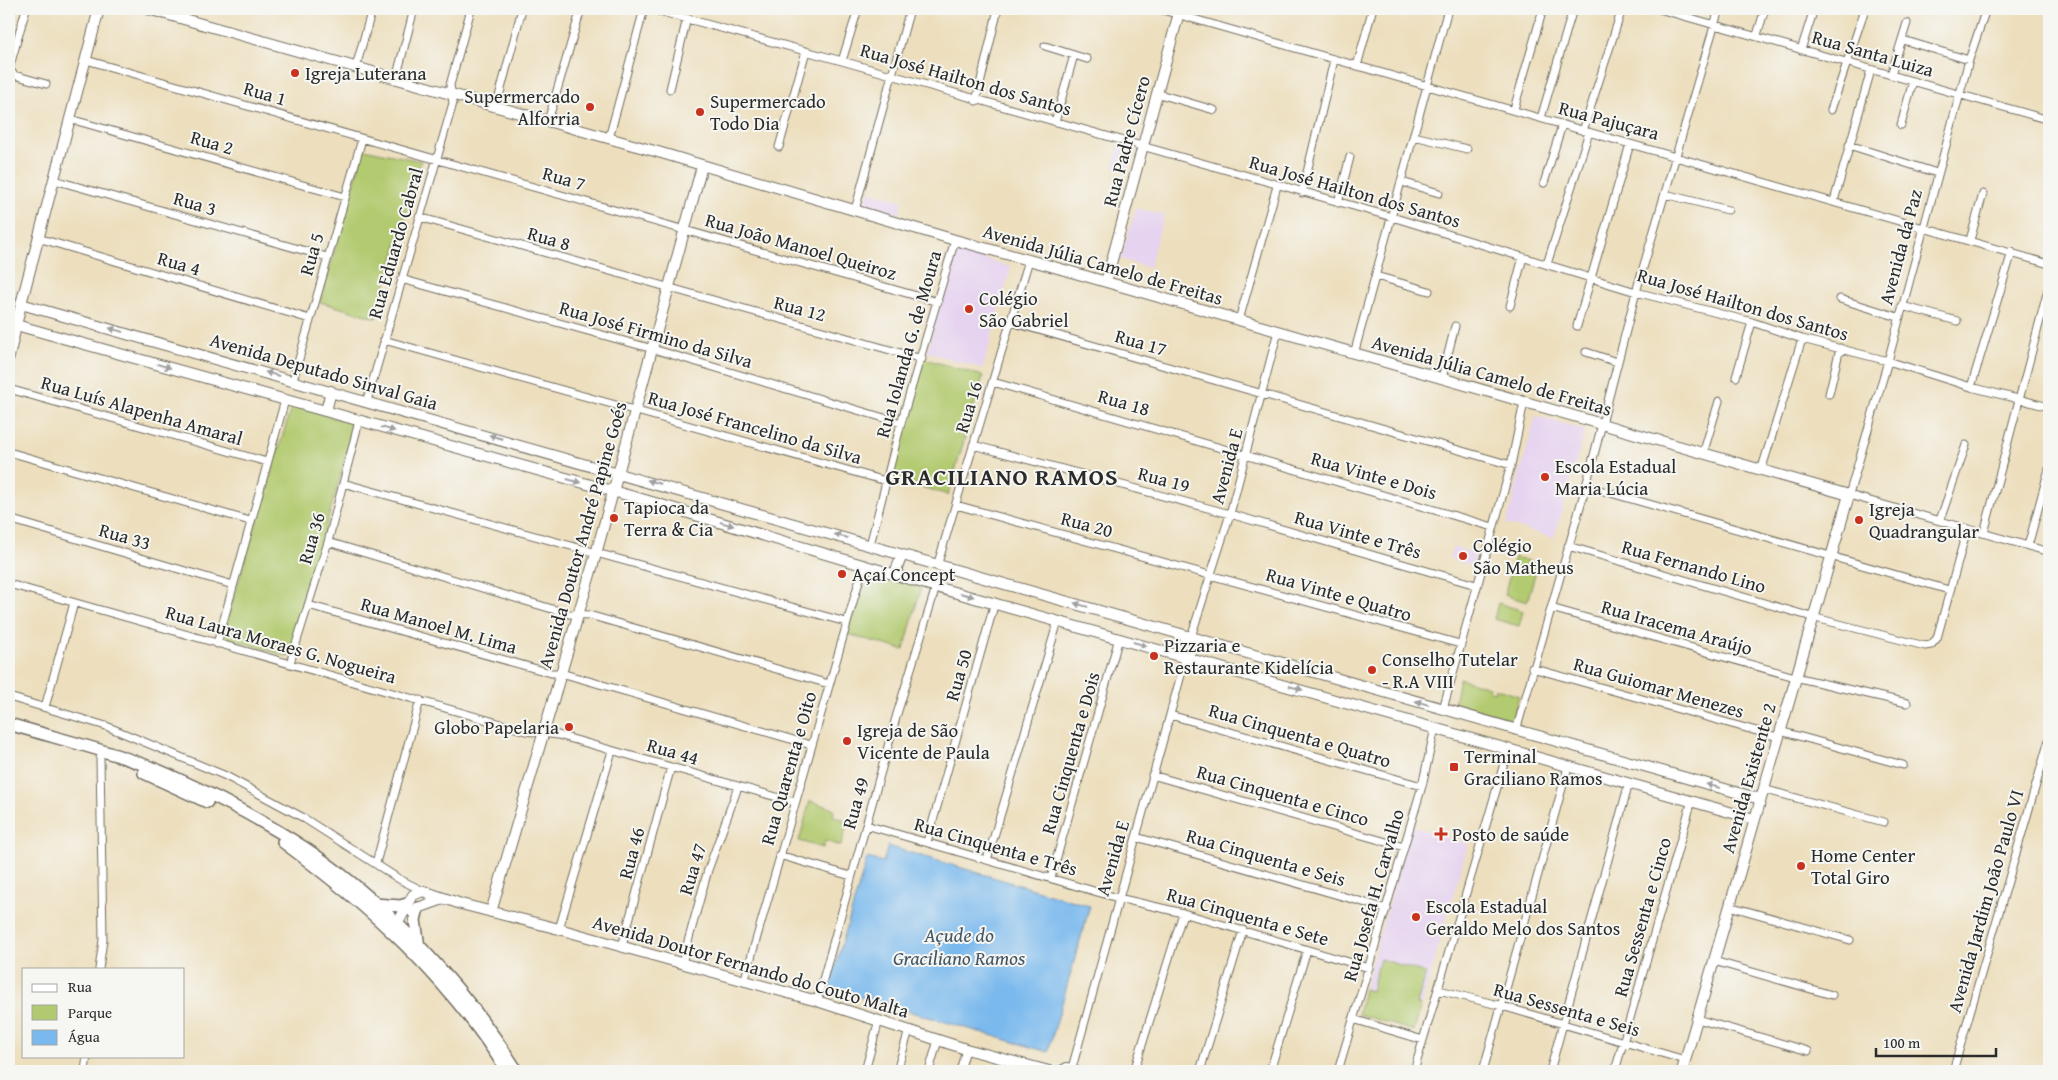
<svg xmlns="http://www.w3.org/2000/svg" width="2058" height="1080" font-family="'Gentium Book Plus',serif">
<rect width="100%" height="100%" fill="#f6f6f2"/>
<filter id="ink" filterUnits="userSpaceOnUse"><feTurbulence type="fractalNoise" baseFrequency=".02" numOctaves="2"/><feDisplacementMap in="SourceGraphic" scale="10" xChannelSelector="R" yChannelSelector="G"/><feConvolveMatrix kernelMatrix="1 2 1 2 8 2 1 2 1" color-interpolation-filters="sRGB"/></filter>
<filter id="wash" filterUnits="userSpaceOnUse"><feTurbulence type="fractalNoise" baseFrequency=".0096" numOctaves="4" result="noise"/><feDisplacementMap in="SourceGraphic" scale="20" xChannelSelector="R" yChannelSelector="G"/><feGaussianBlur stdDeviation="1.12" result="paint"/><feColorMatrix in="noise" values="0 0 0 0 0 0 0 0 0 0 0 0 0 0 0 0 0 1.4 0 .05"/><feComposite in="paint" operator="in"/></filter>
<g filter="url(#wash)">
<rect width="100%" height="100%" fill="#eddfbe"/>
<path fill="#e6d3f0" d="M1118,147l15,3 -6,21 -14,-4z
M869,191l34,10 -4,13 -35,-10z
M1136,208l28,7 -15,53 -29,-9z
M955,249l56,18 -28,102 -56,-17z
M1536,416l49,14 -31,108 -48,-14z
M1453,547l23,7 -3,12 -24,-8z
M1411,826l57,18 -47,162 -57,-17z"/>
<path fill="#b2ca6f" stroke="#6e7a4d" d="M364,149l57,12 -45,157 -56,-16z
M922,358l61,18 -35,119 -60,-18z
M292,405l63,19 -66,233 -67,-21z
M1515,557l23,7 -11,38 -23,-7z
M867,573l54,14 -17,63 -57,-16z
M1498,603l25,8 -4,15 -25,-7z
M1459,678l30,9v3l5,2 1,-4 24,8 -7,26 -58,-17z
M810,801l25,8 -2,7 15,5 -7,25 -16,-5 -2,7 -24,-7z
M1380,959l46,14 -9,31 4,2 -7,25 -56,-17 6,-25 7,2z"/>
<path fill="#7ab9ed" stroke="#52728c" d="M888,846l202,60 -42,146 -219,-64 38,-130 16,4z"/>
</g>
<g filter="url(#ink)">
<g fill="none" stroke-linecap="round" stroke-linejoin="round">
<g stroke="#6f6a5e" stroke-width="9">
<path id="street" d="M26,9l-17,60 5,6 32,9
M651,9l191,52 550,156 244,75 116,30 50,17 86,22 83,26 78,20
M1159,9l890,255
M1659,9l390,111
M1986,9l-17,51 -81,301 -39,134 200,57
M1757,35l8,-26
M1903,40l66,20
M1045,46l42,13
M1801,50l13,-41
M86,60l852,242
M842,61l16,-52
M1357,66l15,-55
M356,67l16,-58
M1891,75l16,-52
M396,79l18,-70
M670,89l17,-71
M1156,93l58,17
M976,101l22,-92
M496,108l26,-99
M1514,109l29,-100
M1831,110l34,-101
M1541,118l32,-109
M70,119l275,78
M548,121l33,-112
M1055,122l19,-67
M1901,125l12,-44
M1583,131l39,-122
M1414,136l53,13
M609,138l35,-129
M1849,145l88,28
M779,147l27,-96
M54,180l273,77
M1402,182l37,11
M1544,183l18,-58
M1302,193l32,-133
M1665,194l63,16
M1834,201l37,-131
M1338,203l12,-46
M855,210l55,-201
M419,217l503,142
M38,238l272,81
M1970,240l13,-46
M1547,264l42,-132
M1376,276l53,15
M401,279l252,70 248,74
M1840,299l58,18
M1510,306l13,-49
M1902,306l55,15
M1239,320l38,-134
M1011,322l500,143
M1577,326l53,-182
M384,340l502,141
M1586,352l31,10
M1354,354l94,-345
M1736,377l16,-55
M1442,378l13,-52
M293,380l69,-241
M993,382l500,145
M1971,387l41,-135
M9,389l258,73
M1829,394l11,-46
M367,401l86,-298 -3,-18 21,-76
M973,445l257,69 246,71
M9,452l241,69
M1703,454l16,-53
M1761,471l41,-132
M343,483l503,139
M1586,486l363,104
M956,505l504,139
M9,519l224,66
M1940,520l26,-75
M1984,533l65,-247
M328,542l241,72 20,1 240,69
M870,545l31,-122 54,-183
M1568,546l244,71 113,29 6,-1 6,-7 30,-109
M2028,546l21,-77
M938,563l91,-303
M9,584l517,147 32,4 236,67
M308,605l243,68h10l250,72
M1551,608l244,69 112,26
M217,644l68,-244
M1186,657l-4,-5 1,-10 8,-5 39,-123 48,-183
M290,663l38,-121 31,-121
M1532,668l246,69
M9,697l97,29 120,50 76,41 97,62 24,12
M45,707l29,-104
M1443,709l68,-244 13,-63
M1170,715l252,71
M1516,731l70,-245 50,-194 83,-283
M1780,731l123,34
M1152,775l252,72
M1763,789l121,33
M866,825l252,73 65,15 186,55
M1136,837l251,72
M927,842l68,-240
M779,855l72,21
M987,860l71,-239
M376,863l44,-163
M1051,878l68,-240
M1729,906l121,34
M559,929l53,-178
M622,946l49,-179
M1714,961l118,34
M682,963l26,-93 30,-83
M99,969l4,-29 -3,-182
M744,982l120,-418
M1439,990l63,16 183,54
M817,1001l80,-287 39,-127
M1353,1019l70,21
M1697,1019l111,32
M1072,1068l114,-411 10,-9 -5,-10
M85,1071l2,-15
M865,1071l14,-51
M897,1071l12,-41
M929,1071l9,-31
M960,1071l6,-22
M1134,1071l49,-158
M1200,1071l43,-141
M1270,1071l37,-121
M1338,1071l84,-285 13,-58
M1414,1071l94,-321
M1483,1071l85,-304
M1550,1071l79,-288
M1615,1071l77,-271
M1953,1071l96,-331"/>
</g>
<g stroke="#6f6a5e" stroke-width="12">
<path id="secondary" d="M148,9l510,143 297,88 92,25 802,230 -167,576
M1106,282l74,-273
M21,304c580,162 1158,333 1739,495
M16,325l629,175 291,87 818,232
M9,357l12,-53 78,-295
M326,411l5,-20
M895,573l7,-18
M491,912l105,-358 106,-388
M413,913l5,-5 25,-9
M392,927l8,-8 13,-24 10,-4 38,13 98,25 258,72 149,48 83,22
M1062,1071l5,-3 8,3"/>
</g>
<g stroke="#6f6a5e" stroke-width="14">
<path id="primary" d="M9,724c56,17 116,30 169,55 44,20 89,44 130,71 81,55 157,138 209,221
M144,773l63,29
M283,842c89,66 165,135 224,229
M375,904l25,2 7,-2
M418,908l-3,12 4,27"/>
</g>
<use href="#street" stroke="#fff" stroke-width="7"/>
<use href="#secondary" stroke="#fff" stroke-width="10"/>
<use href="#primary" stroke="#fff" stroke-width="11"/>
</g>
<defs><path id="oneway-solid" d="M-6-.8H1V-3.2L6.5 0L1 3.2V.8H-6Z" transform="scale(1.25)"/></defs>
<g fill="#a0a0a0">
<use href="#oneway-solid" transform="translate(116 330) rotate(-164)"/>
<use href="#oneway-solid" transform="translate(164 366) rotate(16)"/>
<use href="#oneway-solid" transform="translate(272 374) rotate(-164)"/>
<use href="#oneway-solid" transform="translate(388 429) rotate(16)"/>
<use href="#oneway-solid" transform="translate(496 437) rotate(-164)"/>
<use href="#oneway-solid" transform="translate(574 481) rotate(16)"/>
<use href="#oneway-solid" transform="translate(654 482) rotate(-164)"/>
<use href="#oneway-solid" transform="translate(727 524) rotate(16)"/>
<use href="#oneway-solid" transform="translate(841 536) rotate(-164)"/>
<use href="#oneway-solid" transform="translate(967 595) rotate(15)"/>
<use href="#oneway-solid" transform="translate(1081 605) rotate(-164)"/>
<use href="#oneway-solid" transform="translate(1140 644) rotate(16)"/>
<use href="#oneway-solid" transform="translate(1296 688) rotate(16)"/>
<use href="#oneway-solid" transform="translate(1422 703) rotate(-164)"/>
<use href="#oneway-solid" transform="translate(1713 786) rotate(-164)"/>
</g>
</g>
<g fill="#c8321e" stroke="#f6f6f2" stroke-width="2">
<circle cx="295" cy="73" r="5"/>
<circle cx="590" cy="107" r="5"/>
<circle cx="700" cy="112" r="5"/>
<circle cx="969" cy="309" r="5"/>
<circle cx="1545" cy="477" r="5"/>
<circle cx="614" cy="518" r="5"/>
<circle cx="1859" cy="520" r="5"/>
<circle cx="1463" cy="556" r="5"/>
<circle cx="842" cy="574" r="5"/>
<circle cx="1154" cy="656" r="5"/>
<circle cx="1372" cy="670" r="5"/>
<circle cx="569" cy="727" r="5"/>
<circle cx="847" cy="741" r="5"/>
<rect x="1449" y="762" width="10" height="10" rx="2.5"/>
<path d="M1438.5 826.5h5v5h5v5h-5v5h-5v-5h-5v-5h5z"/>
<circle cx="1801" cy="866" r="5"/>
<circle cx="1416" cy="917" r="5"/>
</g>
<g text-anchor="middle" stroke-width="4" stroke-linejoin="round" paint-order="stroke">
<g font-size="19" fill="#2b2b2b" stroke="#f6f6f2">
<text transform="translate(1873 53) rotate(16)" y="7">Rua Santa Luiza</text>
<text transform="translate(966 79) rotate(16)" y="7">Rua José Hailton dos Santos</text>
<text transform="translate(265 93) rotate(16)" y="7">Rua 1</text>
<text transform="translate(1609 120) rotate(15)" y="7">Rua Pajuçara</text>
<text transform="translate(1126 141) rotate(-75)" y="7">Rua Padre Cícero</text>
<text transform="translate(212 142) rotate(16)" y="7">Rua 2</text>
<text transform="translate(564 178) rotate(16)" y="7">Rua 7</text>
<text transform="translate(1355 191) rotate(16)" y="7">Rua José Hailton dos Santos</text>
<text transform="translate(195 203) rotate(16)" y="7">Rua 3</text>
<text transform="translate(549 238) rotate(16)" y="7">Rua 8</text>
<text transform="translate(395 243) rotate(-74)" y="7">Rua Eduardo Cabral</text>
<text transform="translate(801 246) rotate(16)" y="7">Rua João Manoel Queiroz</text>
<text transform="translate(1900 247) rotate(-75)" y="7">Avenida da Paz</text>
<text transform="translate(311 254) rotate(-74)" y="7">Rua 5</text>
<text transform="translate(179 263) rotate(16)" y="7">Rua 4</text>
<text transform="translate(1103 264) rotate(16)" y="7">Avenida Júlia Camelo de Freitas</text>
<text transform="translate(1743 304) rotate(16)" y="7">Rua José Hailton dos Santos</text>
<text transform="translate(800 308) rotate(15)" y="7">Rua 12</text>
<text transform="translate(656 334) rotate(16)" y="7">Rua José Firmino da Silva</text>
<text transform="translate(1141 342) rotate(16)" y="7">Rua 17</text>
<text transform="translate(908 344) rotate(-74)" y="7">Rua Iolanda G. de Moura</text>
<text transform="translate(324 371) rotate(16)" y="7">Avenida Deputado Sinval Gaia</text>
<text transform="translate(1492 375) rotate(16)" y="7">Avenida Júlia Camelo de Freitas</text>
<text transform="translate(1124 402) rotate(16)" y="7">Rua 18</text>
<text transform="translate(968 407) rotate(-73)" y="7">Rua 16</text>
<text transform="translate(142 410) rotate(16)" y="7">Rua Luís Alapenha Amaral</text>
<text transform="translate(755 427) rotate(16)" y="7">Rua José Francelino da Silva</text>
<text transform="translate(1226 466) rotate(-75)" y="7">Avenida E</text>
<text transform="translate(1374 475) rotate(16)" y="7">Rua Vinte e Dois</text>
<text transform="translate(1164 479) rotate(15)" y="7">Rua 19</text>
<text transform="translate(1087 524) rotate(15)" y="7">Rua 20</text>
<text transform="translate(1358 534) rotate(16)" y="7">Rua Vinte e Três</text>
<text transform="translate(582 535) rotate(-74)" y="7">Avenida Doutor André Papine Goés</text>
<text transform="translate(125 536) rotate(16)" y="7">Rua 33</text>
<text transform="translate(311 538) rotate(-74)" y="7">Rua 36</text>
<text transform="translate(1694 566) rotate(16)" y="7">Rua Fernando Lino</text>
<text transform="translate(1339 594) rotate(16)" y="7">Rua Vinte e Quatro</text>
<text transform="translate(439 625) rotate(16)" y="7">Rua Manoel M. Lima</text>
<text transform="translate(1677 627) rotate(16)" y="7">Rua Iracema Araújo</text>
<text transform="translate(281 644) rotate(16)" y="7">Rua Laura Moraes G. Nogueira</text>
<text transform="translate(958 675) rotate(-74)" y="7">Rua 50</text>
<text transform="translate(1659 687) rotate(16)" y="7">Rua Guiomar Menezes</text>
<text transform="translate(1300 735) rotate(16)" y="7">Rua Cinquenta e Quatro</text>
<text transform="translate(673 751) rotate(16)" y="7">Rua 44</text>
<text transform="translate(1070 753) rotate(-74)" y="7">Rua Cinquenta e Dois</text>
<text transform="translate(788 768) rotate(-74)" y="7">Rua Quarenta e Oito</text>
<text transform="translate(1748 778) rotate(-74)" y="7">Avenida Existente 2</text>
<text transform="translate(1283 795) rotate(16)" y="7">Rua Cinquenta e Cinco</text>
<text transform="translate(855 803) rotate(-74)" y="7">Rua 49</text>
<text transform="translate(996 846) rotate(16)" y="7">Rua Cinquenta e Três</text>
<text transform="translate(631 853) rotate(-75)" y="7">Rua 46</text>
<text transform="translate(1266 857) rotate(16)" y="7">Rua Cinquenta e Seis</text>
<text transform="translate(1112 858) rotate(-74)" y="7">Avenida E</text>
<text transform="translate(692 869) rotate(-73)" y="7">Rua 47</text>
<text transform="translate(1373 895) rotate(-74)" y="7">Rua Josefa H. Carvalho</text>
<text transform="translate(1985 901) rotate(-74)" y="7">Avenida Jardim João Paulo VI</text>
<text transform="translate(1248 916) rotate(16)" y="7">Rua Cinquenta e Sete</text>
<text transform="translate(1642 917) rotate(-74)" y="7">Rua Sessenta e Cinco</text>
<text transform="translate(751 966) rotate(16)" y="7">Avenida Doutor Fernando do Couto Malta</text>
<text transform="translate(1567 1009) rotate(16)" y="7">Rua Sessenta e Seis</text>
</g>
<g font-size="19" fill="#2b2b2b" stroke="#f6f6f2" text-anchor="start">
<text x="305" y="80">Igreja Luterana</text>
<text x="580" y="103" text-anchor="end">Supermercado<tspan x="580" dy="22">Alforria</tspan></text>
<text x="710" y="108">Supermercado<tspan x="710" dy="22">Todo Dia</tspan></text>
<text x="979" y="305">Colégio<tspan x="979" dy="22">São Gabriel</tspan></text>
<text x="1555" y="473">Escola Estadual<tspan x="1555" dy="22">Maria Lúcia</tspan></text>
<text x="624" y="514">Tapioca da<tspan x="624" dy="22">Terra &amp; Cia</tspan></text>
<text x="1869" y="516">Igreja<tspan x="1869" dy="22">Quadrangular</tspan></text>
<text x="1473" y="552">Colégio<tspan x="1473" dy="22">São Matheus</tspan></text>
<text x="852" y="581">Açaí Concept</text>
<text x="1164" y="652">Pizzaria e<tspan x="1164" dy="22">Restaurante Kidelícia</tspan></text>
<text x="1382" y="666">Conselho Tutelar<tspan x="1382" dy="22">- R.A VIII</tspan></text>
<text x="559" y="734" text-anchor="end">Globo Papelaria</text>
<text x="857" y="737">Igreja de São<tspan x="857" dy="22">Vicente de Paula</tspan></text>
<text x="1464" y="763">Terminal<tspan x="1464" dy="22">Graciliano Ramos</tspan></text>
<text x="1452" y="841">Posto de saúde</text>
<text x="1811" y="862">Home Center<tspan x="1811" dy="22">Total Giro</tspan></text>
<text x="1426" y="913">Escola Estadual<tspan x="1426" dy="22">Geraldo Melo dos Santos</tspan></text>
</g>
<g font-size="20" font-style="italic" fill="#435665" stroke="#f6f6f2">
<text x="959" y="942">Açude do<tspan x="959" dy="23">Graciliano Ramos</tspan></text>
</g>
<g font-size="24" font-weight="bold" letter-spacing="1" fill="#2b2b2b" stroke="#f6f6f2">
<text x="1002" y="485">GRACILIANO RAMOS</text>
</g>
</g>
<rect width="2058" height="1080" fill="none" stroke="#f6f6f2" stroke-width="30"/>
<rect x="22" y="968" width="162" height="90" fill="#f6f6f2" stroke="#a5a5a2"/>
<rect x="32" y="984" width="25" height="8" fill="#ffffff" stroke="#a5a5a2"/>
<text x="68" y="992" font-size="15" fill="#2b2b2b">Rua</text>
<rect x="32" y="1005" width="25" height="15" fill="#b2ca6f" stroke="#a5a5a2"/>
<text x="68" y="1018" font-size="15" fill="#2b2b2b">Parque</text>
<rect x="32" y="1030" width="25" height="15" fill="#7ab9ed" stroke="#a5a5a2"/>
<text x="68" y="1042" font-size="15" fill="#2b2b2b">Água</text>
<path d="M1876 1048v8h120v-8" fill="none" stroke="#2b2b2b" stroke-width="2.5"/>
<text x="1883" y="1048" font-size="15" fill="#2b2b2b" stroke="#f6f6f2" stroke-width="4" paint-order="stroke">100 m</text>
</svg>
